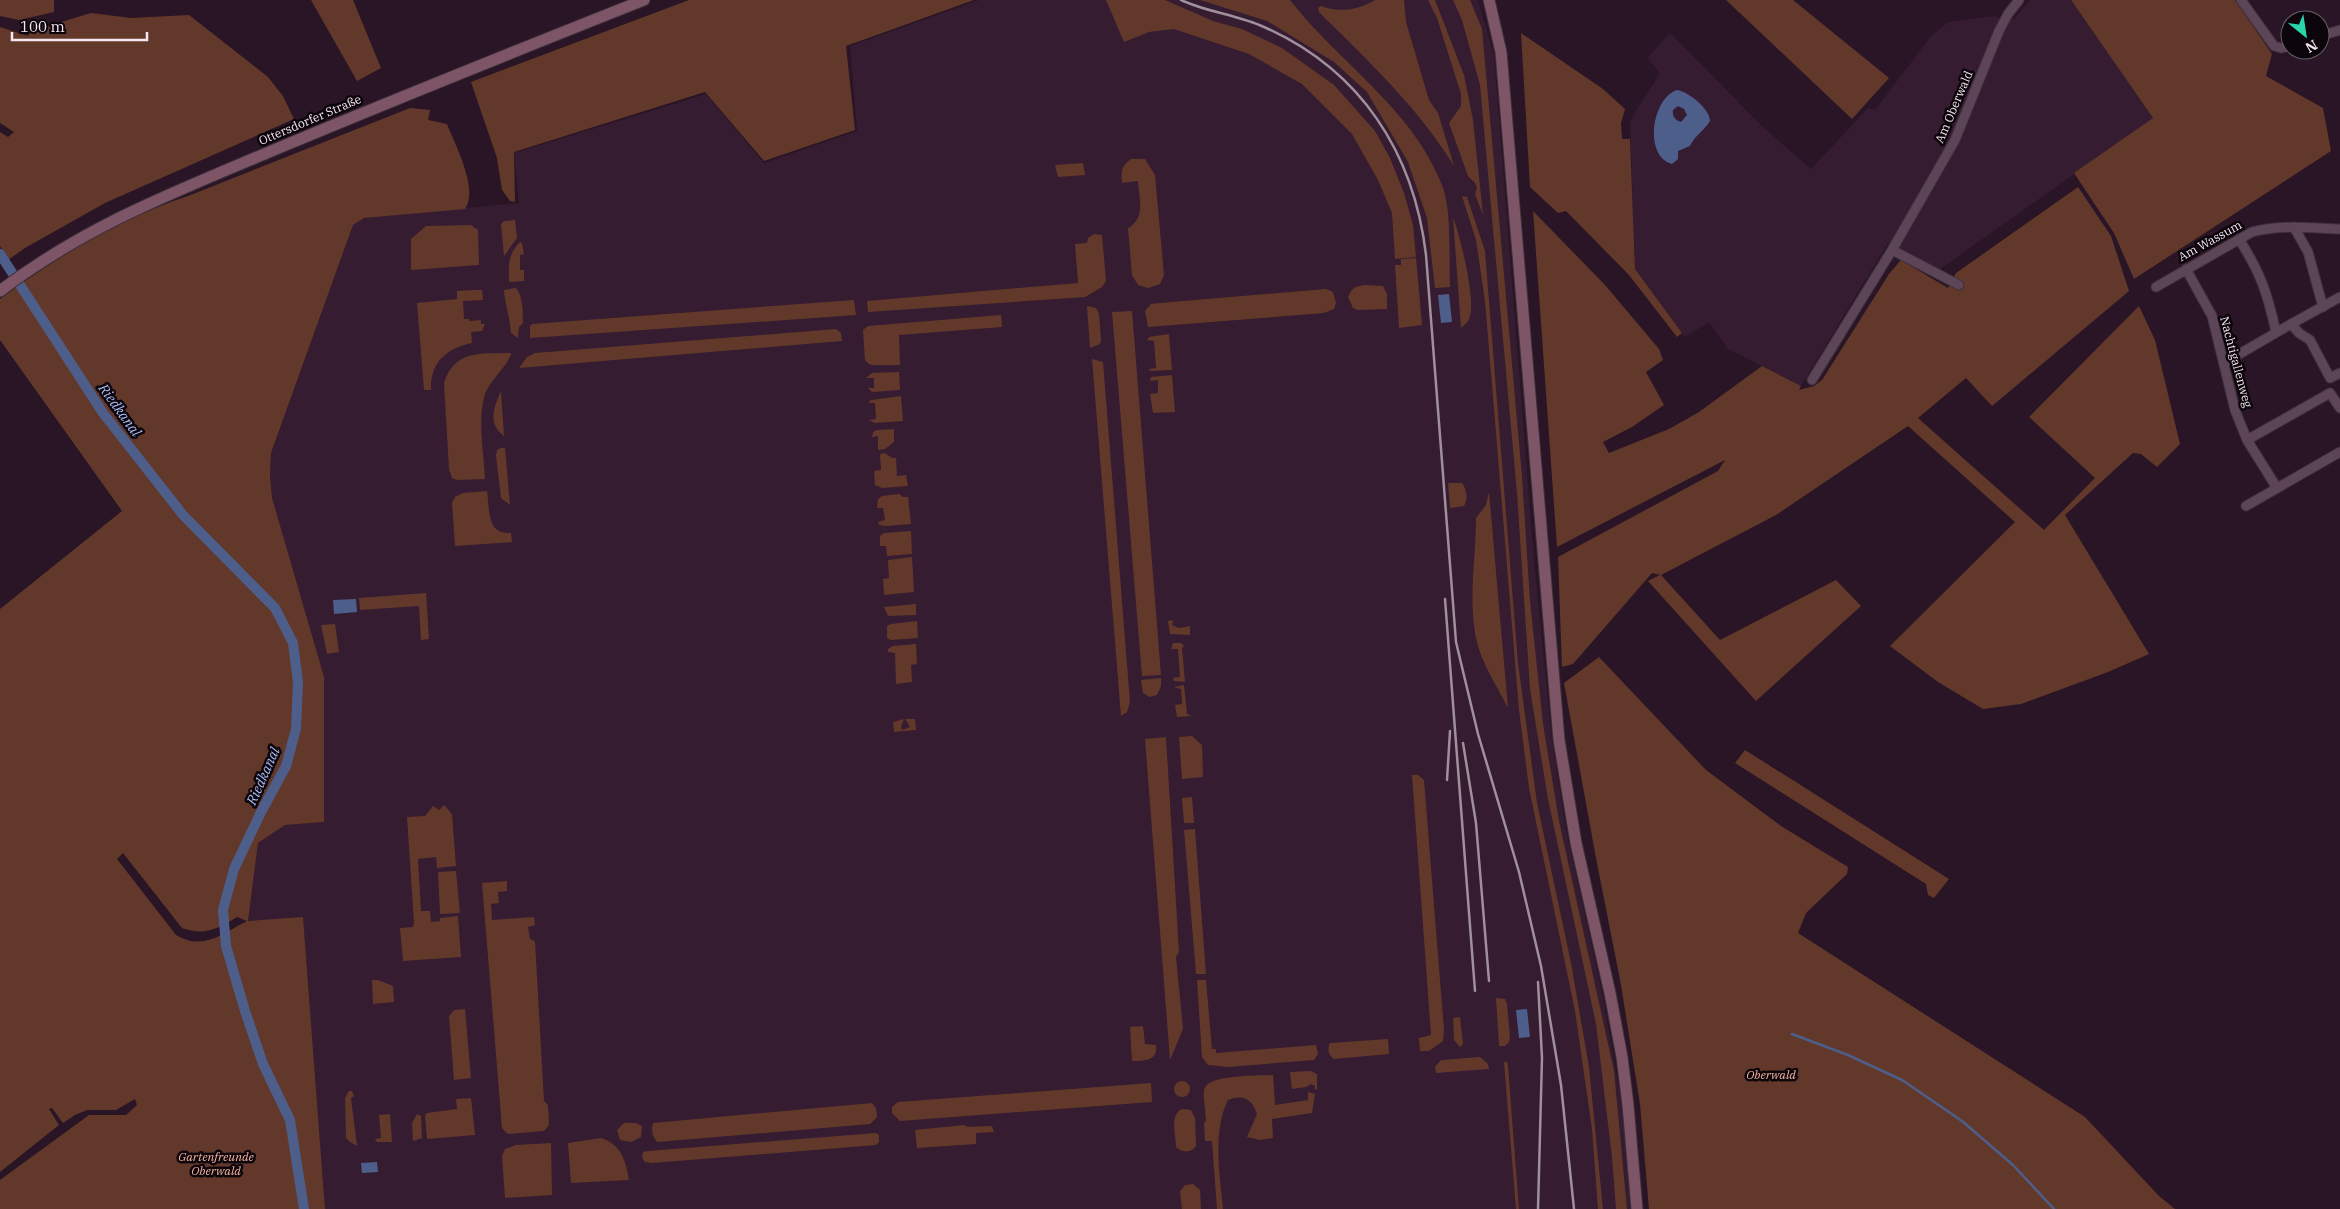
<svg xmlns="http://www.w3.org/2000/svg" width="2340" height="1209" font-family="'IBM Plex Serif',serif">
<rect width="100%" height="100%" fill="#291525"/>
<path fill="#351c31" d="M979,0h499l16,55 40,505 18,180 14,90 36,162 20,114 9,103h-1306l-22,-291 -55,3 10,-78 27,-18 39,-3 -52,-324 -2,-23 1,-22 82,-228 4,-4 13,-4 149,-14 -5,-50 192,-59 58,69 93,-32 -7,-85z
M2030,0h41l82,118 -214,152 -51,-27 -87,143 -73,-37 -19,-27 -24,15 -50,-68 -5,-148 30,-48 -13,-15 23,-25 94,95 47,41 57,-61 7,2 56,-74 17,-14 46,-6 4,2 16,1z"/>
<path fill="#62382a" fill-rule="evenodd" d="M0,0h54v12l-35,8 -19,-4z
M311,0h42l28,68 -24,13z
M689,0h285l-128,46 9,84 -91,31 -59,-69 -191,60 1,50 -5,-1 -8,-11 -5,-32 -26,-76z
M1106,0h59l48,21 29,8 40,19 52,37 41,46 15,27 14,35 9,32 3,32 -21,2 -3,-46 -14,-33 -26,-46 -50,-50 -53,-30 -75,-25 -25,3 -25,10z
M1200,0h90c49,63 122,108 152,185 10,25 7,74 8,102l-15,1 -8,-70 -19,-56 -41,-70 -33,-30 -67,-41z
M1375,0h29l2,22 23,78 9,13 16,53c-36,-59 -86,-105 -135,-154l-1,-4 3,-2c20,7 37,4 54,-6z
M1428,0h7l29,75 9,45 10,95 -8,-21 2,-6 -2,-5 -7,-7 -19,-53 12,-17v-12l-24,-76z
M1453,0h17l12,29 40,447 8,125 13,123 16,97 55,250 13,138h-11l-4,-52 -16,-133 -48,-225 -18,-110 -13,-196 -37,-408 -18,-65z
M1726,0h67l96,78 -37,41z
M2071,0h164l37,54 -6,22 57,32 8,43 -197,128 -20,-46 -40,-60 79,-55z
M91,13l40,5 58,-3 79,62 15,19 11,23 -189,84 -80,45 -17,12 -8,-14v-114l8,5 6,-5 -14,-9v-96l28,9 4,-14 16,4z
M1521,33l82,56 22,20 -4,14 1,16h8l5,130 47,64 -5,4 -48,-62 -63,-64 -8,2 -28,-26z
M410,108l20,2 -2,10 19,4c8,21 32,65 18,85l-101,9 -11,7 -82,228 -1,22 2,23 52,179v145l-39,3 -27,18 -10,78 55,-4 22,292h-325v-29l89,-65h37l11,-10 -2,-6 -19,11h-29l-12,5 -12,8 -11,-15 -3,1 10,16 -59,47v-563l122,-98 -122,-171v-41c58,-43 119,-80 188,-103zM123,853l59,75c22,8 36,1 55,-11l10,4c-25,13 -44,30 -71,14l-59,-76z
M1131,159h14l10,16 9,100 -4,9 -12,4 -10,-3 -6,-10 -4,-47c18,-10 11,-29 10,-47l-16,2c-1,-11 -1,-17 9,-24z
M1083,163l2,12 -27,2 -3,-12z
M2078,187l33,49 18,55 -137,115 -26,-28 -48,40 126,112 51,-52 -66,-61 110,-111 16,34 25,104 -23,23 -16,-13 -8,-1 -68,62 84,139 -41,18 -87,32 -38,5 -45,-27 -48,-36 125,-124 -107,-96 -132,89 -115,60 59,65 116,-60 25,26 -105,95 -108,-120 12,-6 -8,-2 -79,91 -11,3 -4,-110 160,-86 7,-11 -168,87 -24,-336 72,74 54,64 4,11 -17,12 18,33 -32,22 -29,15 6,11 60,-24 30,-17 63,-46 39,20 -2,4 15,-4 8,-6 67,-106 12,-14 47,28 8,-15z
M1462,196l5,1 18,54 33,412 19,140 34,160 18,104 14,142h-5l-6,-80 -17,-118 -46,-223 -10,-78 -34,-409 -9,-61z
M1453,217c7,19 24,85 16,102 -1,3 -5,6 -8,9z
M515,220l2,18 -13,18 -3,-32 3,-3z
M471,225l7,5 1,35 -68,5v-31l15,-13z
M1094,234l8,1 4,46 -4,6 -17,10 -217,15 -1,-11 211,-18 -3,-39 12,-1 1,-5z
M520,242l2,1 2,11 -4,1v15h4v11l-15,1c0,-18 -2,-26 11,-40z
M1416,258l6,67 -23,3 -4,-63h6v-6z
M1364,285l19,1 4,8v15l-29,1 -5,-2 -5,-11c4,-9 6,-10 16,-12z
M515,288c8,5 8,26 8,35l-4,4 -1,11 -7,-5c-1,-16 -6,-28 -7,-43z
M1326,289l7,3 3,11 -2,6 -10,4 -176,14 -3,-16 6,-7 9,-1z
M474,290h8l1,10 -20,1 1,18h5v2l12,-1v4h4l-3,7 -11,1 1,11c-25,5 -42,19 -41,47h-7l-7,-87 40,-4v-8z
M854,300l2,15 -326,23v-12l2,-2z
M1087,306l9,2 3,6 2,26 -1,4 -10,4z
M1132,311l29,364 -19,1 -30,-364z
M1001,315l1,12 -103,8 1,30h-27l-4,-1 -4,-4 -2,-30 5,-4z
M836,329l5,4 1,8 -323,27 8,-11 8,-4z
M1169,334l3,36 -22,1 -1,-2 7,-1 -2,-27 -7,-1 2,-3z
M511,353c0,9 -21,27 -26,41 -8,26 -1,58 0,85l-28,1 -5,-2 -3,-9 -5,-86c11,-34 37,-29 67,-30z
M1092,359l11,3 27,340 -3,10 -6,4z
M899,372l1,18 -28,2 -4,-4h6v-10h-8l6,-5z
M1172,375l3,37 -22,1 -3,-19 8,-1v-13l-8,1 1,-4z
M501,391l3,45c-17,-12 -10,-29 -3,-45z
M901,396l2,25 -28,2 -6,-3 7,-1 -1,-16h-7l3,-3z
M894,429v13l-9,7 -7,1v-14l-6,1 1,-5 4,-2z
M501,448h4l5,57 -9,-7 -5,-42 1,-6z
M885,453l7,5h4l1,18 9,-1 2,11 -26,2 -7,-3 -1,-14 7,-1 -1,-16z
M1448,483h14c5,6 6,17 2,23l-14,2z
M487,491c3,18 -1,44 24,42l1,9 -57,4 -3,-43 3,-6 8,-4z
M1489,492l19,216c-11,-22 -27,-45 -32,-70 -8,-40 0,-81 0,-120l10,-13z
M899,494l4,3h5l3,27 -25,2 -7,-1 -1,-3 7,-2 -2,-12h-6l1,-9 4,-3z
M911,531l1,23 -25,2 -1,-10h-6v-10l4,-3z
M912,557l2,35 -30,3 -1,-16 6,-1 -1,-18z
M426,593l3,46 -8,1 -2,-34 -59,4 -1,-12z
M916,604v11l-28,1 -4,-9z
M1173,620l-1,5 7,3 11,-2v9l-20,-1 -2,-13z
M917,621l1,17 -27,2 -4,-2v-12l4,-2z
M335,624l4,28 -12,2 -6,-29z
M1173,643h8l3,3 -2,2 3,34 -11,-1 -1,-3 7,-1 -2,-28h-7z
M916,644l1,20 -6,1 1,17 -16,2 -1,-31 -7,-1v-3l5,-3z
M1599,657l107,113 75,56 67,41 -1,7 -41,39 -8,20 287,184 74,79 16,13h-526l-9,-105 -19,-119 -25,-127 -32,-175z
M1161,678v8l-4,9 -8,2 -6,-4 -2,-13z
M1184,685l3,29 5,2 -15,1 -2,-12 7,-1 -1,-15 -7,-2z
M904,719l-3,7 1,4 8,-3 -5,-8h10l1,11 -22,2 -1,-10z
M1192,736l10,9 1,32 -21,2 -3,-42z
M1166,737l13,215 -3,5 7,72 -13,31 -25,-321z
M1745,750l204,129 -15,19 -6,-3 -2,-11 -191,-121z
M1412,775h6l6,5 20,250 -1,11 -14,10h-9l-1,-13 12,-3z
M1192,797l2,26h-10l-2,-25z
M444,805l8,9 4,52 -19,2 -1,-11 -18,2 3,52h9l1,11 9,-1v-3l18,-2 3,41 -58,4 -3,-33 13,-1 1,-4 -7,-106 18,-1 8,-10 6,4z
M1195,829l11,145h-10l-12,-144z
M456,871l4,42 -20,1 -2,-42z
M507,881v10l-9,1 1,11 -8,1 1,16 42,-3 1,8 -7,2 2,12 5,2 9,160 4,4 1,20 -5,6 -36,3 -6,-6 -20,-245z
M372,980h6l15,6 1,16 -21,2z
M1197,980h9l6,69h4v4l100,-8 2,9 -4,6 -85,7 -21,-2 -6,-8z
M1496,998l9,1 2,5 3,33 -1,5 -4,4h-6z
M465,1009l6,69 -17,2 -5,-64 5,-6z
M1460,1017l3,27 -3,3 -6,-7 -1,-22z
M1143,1026l2,18 11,1c2,16 -11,16 -24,16l-2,-34z
M1388,1039l1,15 -55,5c-6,-4 -7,-10 -4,-16z
M1480,1057l8,7 1,5 -53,4 -1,-6 6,-7z
M1504,1062h3l1,4 11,143h-3z
M1311,1071l6,3v15l-2,1v-4l-4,-2 -5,3 -14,2 -2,-17z
M1273,1075l2,30 33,-5v-8l7,2 -3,19 -40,6 1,19 -13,2 -13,-3 10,-23c-5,-15 -14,-20 -29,-14 -16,32 -8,75 -5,109h-6l-5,-68h-7l-1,-18 2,-2c0,-9 -3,-22 -2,-31 3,-16 55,-14 69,-15z
M1174 1089a8 8 0 1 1 16 0a8 8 0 1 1-16 0Z
M1151,1083l1,19 -252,19 -8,-8v-6l6,-5z
M349,1091h3l2,5 -3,2 6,48 -7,-4 -4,-4 -1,-40z
M471,1098l4,37 -48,4 -2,-24 2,-2 30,-4 -1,-10z
M872,1103l4,5 1,9 -7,7 -213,18c-5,-7 -6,-11 -4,-19z
M1182,1109l9,1 4,8 1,28c-4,7 -14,7 -20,1 0,-12 -7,-32 6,-38z
M390,1114l2,28h-15l-2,-3 6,-1 -2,-23z
M417,1114l4,2 1,22 -9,3 -1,-18z
M624,1123h12l6,3 -1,11 -10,5 -11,-2 -3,-10z
M964,1125l4,2 24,-1 2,6 -18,1v11l-59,4 -2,-18z
M876,1133l3,2v7l-3,3 -224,18 -7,-1 -3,-4 1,-6 5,-1z
M601,1138c20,6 25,23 28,42l-58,3 -3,-40z
M551,1143l1,52 -47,3 -3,-42 3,-7 11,-4z
M1193,1184l7,6 1,19h-19l-2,-18 5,-6z"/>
<path fill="#4e5e8b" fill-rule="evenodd" d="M1677,90c12,2 33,19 33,31 -6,10 -15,14 -20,25l-12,5v8l-6,5c-29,-8 -20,-66 5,-74zM1678,106l6,3 3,6 -6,7c-6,-2 -9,-6 -8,-12z
M1449,294l3,28 -11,1 -3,-28z
M356,599l1,13 -23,2 -1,-14z
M1527,1009l3,28 -11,1 -3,-28z
M377,1162l1,10 -16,1 -1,-10z"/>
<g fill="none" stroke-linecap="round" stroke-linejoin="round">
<path stroke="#4e5e8b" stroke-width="2.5" d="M1792,1034l56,21 54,25 60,41 51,44 41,44"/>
<path stroke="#4e5e8b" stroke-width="10" d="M0,254l103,159 80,102 92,93 18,35 5,39 -2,47 -10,37 -25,46 -27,57 -11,41 3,36 19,65 18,53 27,56 14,89"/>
<g stroke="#3f303b" stroke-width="11">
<path id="street" d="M2241,0l33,46 7,2 9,-2
M2320,36l20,-6
M2294,227l14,25 15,55
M2239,239c22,35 28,53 37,93
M1892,250l67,35
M2186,269l26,47 23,94 12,30 30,48
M2156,287l96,-55c29,-8 59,-4 88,-3
M2291,324l49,-27
M2224,363l67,-39 8,9 11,7 20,38 10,-5
M1812,380l80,-130 63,-110 44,-109 9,-17 11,-14
M2247,440l83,-47 10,15
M2246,506l94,-54"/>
</g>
<g stroke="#3f303b" stroke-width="13">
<path id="secondary" d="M1489,0l12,52 58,688 17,103 34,150 12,64 6,48 9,104
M0,291c88,-67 180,-101 281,-144 120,-50 242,-99 363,-147"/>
</g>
<use href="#street" stroke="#5c4557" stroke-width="9"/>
<use href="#secondary" stroke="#7d5567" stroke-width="11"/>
<path stroke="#a0909c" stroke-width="2.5" d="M1181,0c26,12 57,15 83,27 97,43 150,126 162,228l30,387 22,92 41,138 22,94 20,119 13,124
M1445,599l30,392
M1463,743l13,80 13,158
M1447,780l3,-49
M1538,982l4,76 -4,151"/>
</g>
<g text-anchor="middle" stroke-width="5" stroke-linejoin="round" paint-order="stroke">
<g font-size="12" fill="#f5e7f1" stroke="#0c050b">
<text transform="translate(1954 107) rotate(-67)" y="4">Am Oberwald</text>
<text transform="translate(310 120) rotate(-23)" y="4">Ottersdorfer Straße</text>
<text transform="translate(2210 241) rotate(-29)" y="4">Am Wassum</text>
<text transform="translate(2236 362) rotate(75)" y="4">Nachtigallenweg</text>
</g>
<g font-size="12" font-style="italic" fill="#f7b49e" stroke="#0c050b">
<text x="1771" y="1079">Oberwald</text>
<text x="216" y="1161">Gartenfreunde<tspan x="216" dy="14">Oberwald</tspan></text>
</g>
<g font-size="14" font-style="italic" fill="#abbff9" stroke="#0c050b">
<text transform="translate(120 410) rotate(54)" y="5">Riedkanal</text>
<text transform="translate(263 776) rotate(-66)" y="5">Riedkanal</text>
</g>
</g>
<g transform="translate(2305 35) rotate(150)"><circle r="24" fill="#0c050b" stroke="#695f67"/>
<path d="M0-4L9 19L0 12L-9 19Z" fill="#2ad5ac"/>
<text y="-8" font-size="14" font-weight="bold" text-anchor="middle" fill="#f5e7f1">N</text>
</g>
<path d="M12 32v8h135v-8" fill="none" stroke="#f5e7f1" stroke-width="2.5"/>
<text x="20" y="32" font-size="15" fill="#f5e7f1" stroke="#0c050b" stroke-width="4" paint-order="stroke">100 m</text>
</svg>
